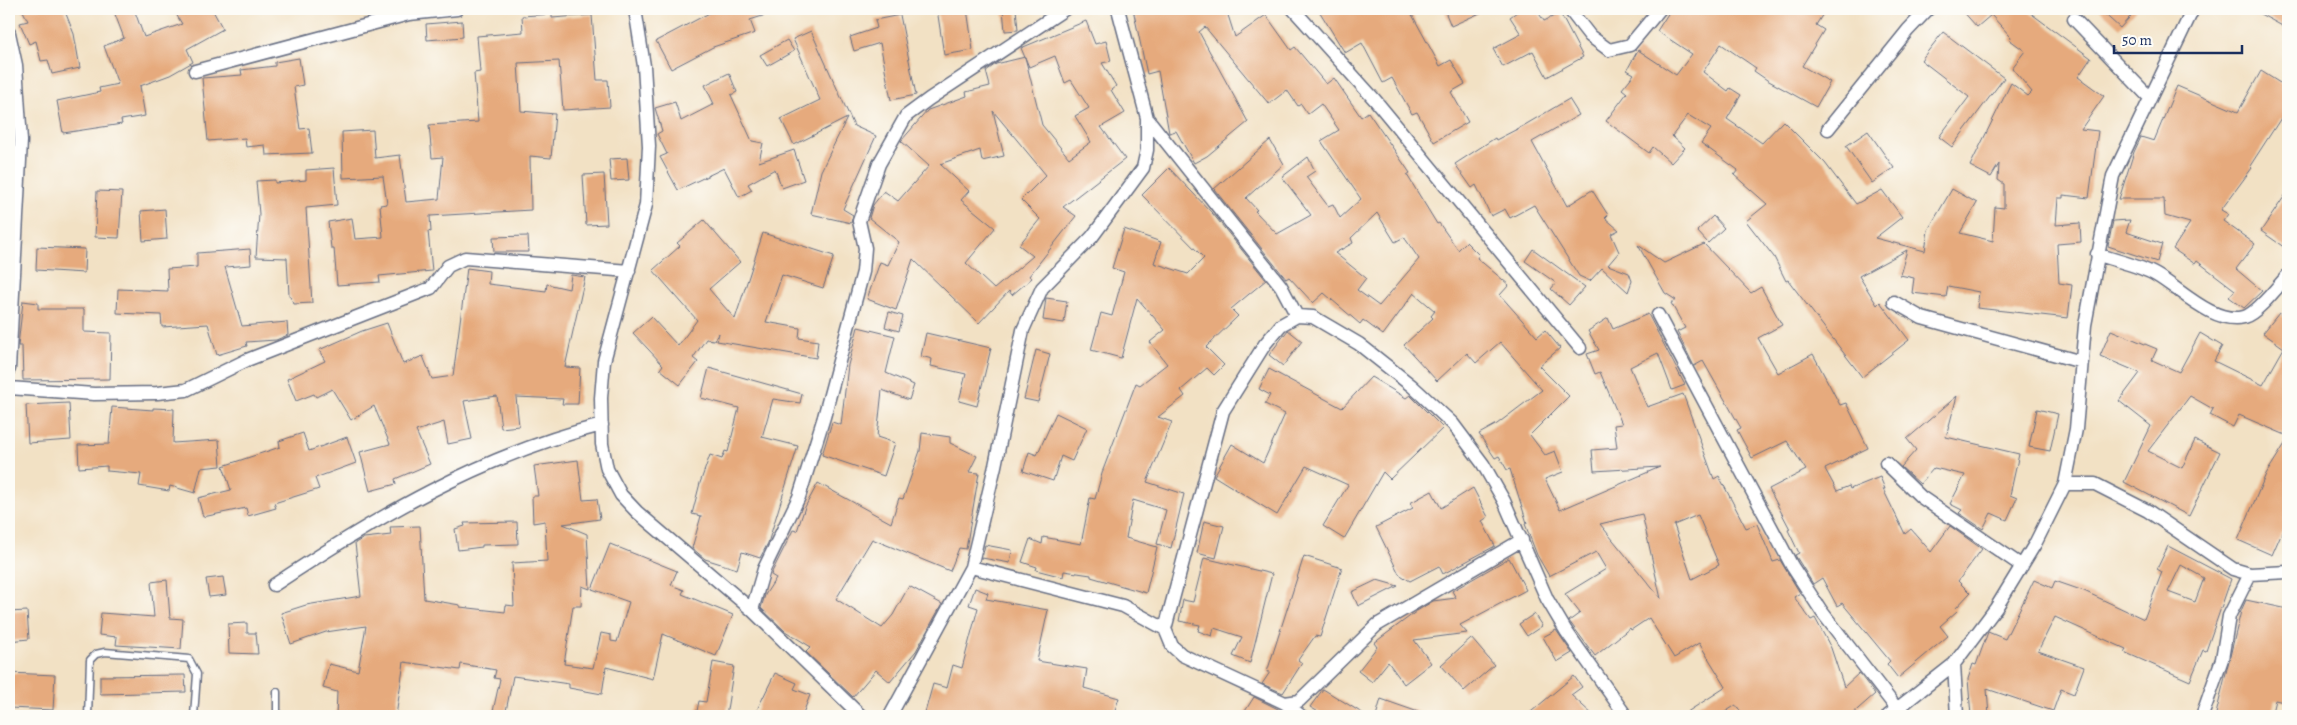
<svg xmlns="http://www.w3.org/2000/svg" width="2297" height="725" font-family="Alegreya,serif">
<rect width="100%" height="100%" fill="#fdfcf7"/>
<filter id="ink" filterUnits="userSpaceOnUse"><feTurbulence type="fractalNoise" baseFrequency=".02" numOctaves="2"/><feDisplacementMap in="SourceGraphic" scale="10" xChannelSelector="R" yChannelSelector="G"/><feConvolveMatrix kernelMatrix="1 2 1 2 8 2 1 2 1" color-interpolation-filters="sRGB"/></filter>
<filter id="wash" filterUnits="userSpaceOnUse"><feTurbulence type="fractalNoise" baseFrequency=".0096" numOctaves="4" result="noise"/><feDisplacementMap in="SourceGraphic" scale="20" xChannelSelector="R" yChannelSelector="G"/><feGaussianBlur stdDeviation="1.12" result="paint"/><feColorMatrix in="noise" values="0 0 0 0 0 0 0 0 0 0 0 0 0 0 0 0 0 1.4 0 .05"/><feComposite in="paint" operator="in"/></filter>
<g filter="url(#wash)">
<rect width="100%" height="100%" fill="#f2e1c4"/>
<g id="blocks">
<path fill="#e6aa7d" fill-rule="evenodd" d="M22,9h42l10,25 6,34 -28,6 -4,-14 -7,1 -5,-20 -7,3 -9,-21 8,-2z
M113,9h21l10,28 38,-13 -9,-15h39l11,20 -36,20 6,13 -23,13 -30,11 5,30 -24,4 1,4 -59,9 -6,-32 43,-9 -1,-4 19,-4 -14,-38 20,-8z
M717,9h60l1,2 -28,9 5,13 -42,14 -42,22 -15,-28z
M937,9h30l6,41 -29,5z
M1003,9h13l2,21 -13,1z
M1133,9h93l9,28 31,-22 25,35 4,-3 31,37 8,-6 27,39 7,-5 42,61 -3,2 30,49 2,-1 19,27 8,-8 13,13 -2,3 32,27 -9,10 37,42 8,-7 15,18 -21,18 30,30 -39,39 15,20 10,-4 8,21 -18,7 15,31 100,-43 -66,4 -2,-21 25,-2 -3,-23 8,-1 -22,-52 -5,2 -8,-20 12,-4 -11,-19 20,-13 5,11 35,-15 37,71 -13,5 -14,-37 -28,14 17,40 36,-13 31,85 5,-3 27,52 11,-4 16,38 7,-2 20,33 -6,4 17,23 4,-2 16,30 13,39 15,-14 16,21 -25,22h-106l-8,-11 -17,11h-38l45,-29 -27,-44 -25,15 -25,-40 -18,12 -1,-2 -35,28 -26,-35 11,-8 -15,-19 41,-25 -10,-17 -47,24 -12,-21 -12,-31 2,-1 -17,-54 -3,1 -8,-14 -4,2 -16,-24 18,-10 45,-34 -42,-48 -24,21 -9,-10 -30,28 -33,-36 29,-27 -2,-2 4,-5 -21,-18 -31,42 -20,-15 -3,4 -36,-31 -11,10 -24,-26 -3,2 -72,-90 56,-49 14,24 -38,34 11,12 -2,1 22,23 34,-19 -29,-38 26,-20 7,14 -9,6 22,29 5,-2 7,14 21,-19 -40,-58 18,-11 -18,-26 -13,10 -7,-10 -3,2 -11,-16 -18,14 -64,-77 -6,5 49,90 -41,34 -13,7 -18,-32 -7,2 -11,-62 -11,3zM1377,213l18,29 9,-5 15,22 -40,47 -22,-16 9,-12 -31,-25 18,-10 -2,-5zM1642,514l19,85 -61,-75zM1698,515l21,50 -27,14 -18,-54z
M1318,9h91l31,57 11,-6 14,24 -14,8 17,30 -34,20 -17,-30 -5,2 -20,-36 -9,5 -21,-40 -17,10z
M1444,9h45l-38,17z
M1521,9h15l8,12 16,-8 23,44 -36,20 -14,-26 -30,16 -10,-18 28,-15 -11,-17z
M1671,9h155l-10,16 8,5 -22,36 28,16 -14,25 -49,-27 -13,-9 2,-3 -35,-24 -18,28 25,19 2,-3 11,7 -14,24 35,24 21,-22 42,42 31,41 26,-14 20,27 -27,21 50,13 3,-21 24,-41 25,14 -17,30 33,8 2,-34 9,1v-24l-6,-4 1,-16 -8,13 -21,-11 41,-83 17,13 4,-4 -20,-24 13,-17 -15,-11 1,-3 -20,-22 -14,12 -16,-18h64l66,49 -13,19 26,19 -23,33 17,2 -9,67 -26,-3v3h-5l-2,27 24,-2 1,19 -24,2 2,39 13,2 -4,33 -91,-10 2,-16 -31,-6 -2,11 -34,-4 2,-15 -14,-3 7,-25 -48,26 18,29 3,-3 29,38 -47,37 -74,-97 -2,1 -12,-24 -28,-36 21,-17 -33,-29 4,-5 -37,-27 10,-14 -23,-14 -16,21 13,12 -14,15 -18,-16 -4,6 -43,-32 21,-28 -5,-4 12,-15 -7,-4 11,-20 38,25 16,-21 -35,-23z
M2099,9h38l-17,19z
M2251,9h37v20z
M552,14v4l40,-3 5,65h11l2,27 -47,3 -4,-49 -41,2 3,48 34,3 -4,44 -21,-2 1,54 -101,6 1,16 -3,-1 4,40 -53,5 1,6 -43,3 -3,-37h-3l-3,-26 24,-4 3,21 28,-2 -3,-32 7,-1 -4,-28 -40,2 -1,-46 31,-2 2,28 25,-3 6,47 33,-3 4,-42 -11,1 -3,-33 49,-3 -4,-49 6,-1 -3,-36 46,-4 -1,-16z
M900,15l16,80 -25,5 -11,-57 -26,8 -4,-14 27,-9 -2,-8z
M462,21l1,16 -36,3 -1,-16z
M1086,21l9,23 11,-3 5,20 -9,2 14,23 -5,4 14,23 -24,14 24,32 -62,48 13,9 -47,60 3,2 -20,17 -3,-4 -30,32 -66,-64 -17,51 -29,-11 13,-37 8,3 11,-23 -30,-24 4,-13 11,-14 14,10 31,-35 -28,-25 27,-31 39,-14 -1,-4 24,-6 -4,-15 10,-7 29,-7 17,68 27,33 22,-16 -16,-26 14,-8 -18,-28 -6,3 -10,-27 -26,11 -8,-19zM993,111l53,64 -25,25 19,19 -21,26 14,11 -39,33 -28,-26 29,-35 -34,-28 8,-9 -29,-27 40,-14 2,11 22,-5z
M811,31l43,95 22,10 -33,73 10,6 -2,8 -40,-9 10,-43 26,-53 -53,27 -13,-26 39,-19 -27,-61z
M1943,32l61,46 -52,69 -13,-10 30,-40 -48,-37z
M787,40l7,11 -27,15 -7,-11z
M299,58l4,27 -9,2 6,42 9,-1 3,25 -46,2 -1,-10 -19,2 -1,-9 -37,3 -6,-63 40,-3 -1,-5 34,-4v-4z
M2261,71l27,17v36l-7,-6 -31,48 2,2 -31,42 7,4 -5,7 32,23 -19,25 26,22 -18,17 -15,-11 6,-7 -38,-29 -2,3 -22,-15 17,-26 -25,-7 -1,-17h-45l15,-47 7,-15 13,4 23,-55 61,26z
M729,73l8,19 -6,3 21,46 11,2 -4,19 35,-12 10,30 -22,8 -7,-19 -27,15 4,6 -13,7 -15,-29 -46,22 -18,-33 7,-3 -10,-20 5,-3 -7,-23 20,-6 6,19 33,-17 -9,-19z
M1569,99l10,16 -47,27 35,64 25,-16 16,25 -3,3 14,12 -8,4 8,18 -11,13 21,8 3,8 -4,11 -26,-24 -12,13 -11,-5 -45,-71 -24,13 -5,-9 -14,7 -15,-31 -4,3 -17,-24 40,-26 1,2 27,-14z
M1868,131l26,37 -22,15 -26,-37z
M627,158l2,22 -18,1 -2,-22z
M334,168l3,37 -31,3 6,95 -18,1 -5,-9 -2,-37 -31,-1 3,-43 -3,-33 19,-1v3l31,-3v-10z
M1169,168l44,46 53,66 -35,29 7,7 -32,31 18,18 -10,10 -7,-7 -26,22 4,6 -27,21 14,5 -25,60 37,12 -13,54 -14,-4 9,-34 -33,-10 -7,38 31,9 -11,46 -55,-16v-2l-27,-4 -1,6 -27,-7 1,-3 -15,-5 8,-23 12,5 1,-7 38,7 9,-46 5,1 8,-29 33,-87 4,2 27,-21 -17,-22 15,-12 -28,-32 -16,60 -30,-8 10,-37 11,3 12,-44 -12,-4 12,-39 37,13 -7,21 34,11 16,-16 -62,-63z
M604,174l3,50 -21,1 -3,-50z
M97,191l25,1 -3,46 -24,-1z
M2288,191v59l-27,-19z
M165,209l2,30 -24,2 -2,-30z
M1713,216l11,12 -16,15 -11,-12z
M704,220l36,42 -31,27 26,30 28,-86 71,23 -11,32 -41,-13 -16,47 34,6 -1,10 19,3 -2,17 -99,-17 2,-8 -5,7 -8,-1 -13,19 5,4 -18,23 -20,-16 3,-4 -30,-32 18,-16 27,29 19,-26 -44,-50 27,-24 -3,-3z
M2130,220l-4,12 36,12 -5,18 -49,-16 5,-25z
M528,236l1,16h-35l-1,-15z
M1704,244l47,49 10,-6 21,38 -24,13 20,35 35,-19 27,51 6,-2 22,45 -43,21 12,22 12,-5 1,3 30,-12 5,12h-2l22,45 6,-5 20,23 19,-26 32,23 -24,32 12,12 -15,16 2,2 -17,15 8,10 -50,42 -11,-14 3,-3 -48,-58 -5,3 -15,-28 -9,6 -18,-29 4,-2 -11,-23 2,-1 -21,-40 37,-19 -19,-29 -35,17 -15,-28 4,-2 -38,-67 -9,5 -17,-34 8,-4 -14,-25 5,-3 -11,-7 -27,-48 26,18z
M37,247l48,2 -1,24 -48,-3z
M250,249l1,16 -26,2 17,59 45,-4 1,13 -12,5 -30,2 1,4 -30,9 -9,-31 -46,3 -1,-12 -44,-2 1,-24 50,2 -1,-22 30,-2v-14z
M1533,249l52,38 -16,18 -18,-16 5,-6 -31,-22z
M467,268l22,3 -1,13 58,7 1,-7 22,5 2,-14 14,2 -20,90 15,1 -2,36h-16l1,-5 -47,-2 3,29 -18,2 -4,-32 -33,5 8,38 -24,5 -4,-22 -28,9 14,33 -35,15 1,5 -26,7 -10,-39 30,-8 -16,-38 -23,14 -19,-31 -16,8 -2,-3 -18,7 -9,-22 38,-18 -6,-11 43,-19 25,-8 16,41 20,-8 9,23 21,-3z
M1046,298l21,3 -3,22 -21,-3z
M23,301l15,2v6h46v23l27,1 -1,46 -87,1 -1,-34h-4z
M889,312l14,4 -4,15 -14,-4z
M2279,313l9,7v116l-49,-21 -6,12 -23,-12 3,-6 -23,-13 -42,55 34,17 13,-28 25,12 -31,64 -65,-34 27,-56 -32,-25 21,-28 -40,-17 11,-26 46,19 -5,11 27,12 21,-39 22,13 -8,15 49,24 21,-37 -21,-15z
M858,327l37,9 -9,37 28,12 -5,15 -27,-10 -5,47 18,6 -11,33 -62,-21 10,-33 9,3 7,-60z
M1288,330l14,11 -19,25 -14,-11z
M926,333l65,15 -14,58 -18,-5 7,-27 -35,-8 1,-7 -11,-3z
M1036,350l14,4 -12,48 -14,-3z
M709,368l93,26 -2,9 -27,-4 -11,38 36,9 -30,97 -8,15 -18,-6 -5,17 -32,-10 -13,-11 9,-32 -9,-2 8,-31 10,-28 12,4 3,-8 3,1 11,-44 -38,-10z
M1269,369l73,39 29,-31 35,21 4,-3 33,33 -53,51 -7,-7 -39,67 -21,-13 25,-41 -42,-19 -29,49 -63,-39 18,-32 31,19 22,-49 -20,-10 5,-9 -11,-6z
M1957,396l-11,41 73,17 -9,41 7,3 -10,22 -16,-7 -8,16 -24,-16 3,-3 -12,-6 15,-29 -31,-7 -14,16 -19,-17 15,-17 -9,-11z
M69,403l2,37 -43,3 -2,-38z
M112,407l41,3v-2l21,1 -1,34 46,-3 2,26 -20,2 -6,25 -25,-7 -1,5 -30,-5 2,-12 -34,-3v-5l-28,2 -1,-23 31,-1z
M2037,409l21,5 -8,37 -21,-4z
M1056,413l31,15 -15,33 -11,-5 -8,25 -30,-10 6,-19 8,3z
M303,433l6,18 38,-14 9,26 -41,15 4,11 -45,14 2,5 -28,8 -2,-8 -43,9 -5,-19 33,-8 -8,-24 57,-19 -1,-6z
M922,433l28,4v6l27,13 -8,16 10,1 -13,76 -7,-1 -9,23 -78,-32 -36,60 46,29 11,-13 16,-29 33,18 -26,47 -26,31 -14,-12 -23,27 -47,-45 5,-5 -26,-16 -24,-23 4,-13 11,-17 -5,-3 1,-3 21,-42 4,1 8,-24 13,-24 73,40 8,-25 4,1 17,-48z
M2288,439v79l-16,37 -34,-15 28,-66z
M578,460l5,40 14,-1 3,20 -37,5 24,10 3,55 -8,-3 -1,20h-8l-9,58 29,4 8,-35 10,2v6l6,1 12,-40 -37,-13 18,-45 67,27 -6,14 13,5 -2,4 51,21 -17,41 -53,-22 -10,45 -47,-12 -4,27 -33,-6v-4l-56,-8 -8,40h-13l8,-37 -6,-1 2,-8 -35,-6 -1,6 -56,-8 -8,54h-60l1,-24 -14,-4 6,-24 29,7 8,-45 -40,6 -35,12 -10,-31 25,-8 55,-9 -6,-53 9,-5 27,-3 -1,-8 30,-1 4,73 36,6v2l45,5 1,-7 8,1 -2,-43 35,-2 -2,-40 -12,2 -1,-27h6l-4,-30z
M1473,488l15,29 -6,4 13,25 -52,28 -4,-8 -29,15 -11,-7 -23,-47 37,-19 -3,-5 22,-12 9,17z
M1204,521l20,5 -8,32 -19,-5z
M517,522l1,22 -36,1v2l-24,3 -3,-21 10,-3 -1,-3z
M985,545l27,5 -2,13 -28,-5z
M2168,546l63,33 -25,72 -3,-1 -13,31 -66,-29 2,-3 -71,-32 -17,34 46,16 -10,27 -13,-5 -8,22 -66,-22 2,27h-18l-3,-37 5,-15 3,1 12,-33 17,7 29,-59 18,8 3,-7 29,10 60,28 18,-47 -5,-3zM2181,565l23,13 -9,24 -27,-10z
M1304,556l38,12 -22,69 -5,-1 -17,24 4,3 -19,30 -21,-9 8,-12h-3z
M1204,558l68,16 -22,89 -17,-7 9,-19 -28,-9 -2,8 -14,-5 2,-6 -21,-4 4,-21 10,2z
M1509,558l17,32 -66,35 7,8 -53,7 17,23 -27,21 -16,-22 -16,20 -14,-11 19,-24 -3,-4 43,-32 16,-10 23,-3 -4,-7z
M223,577l3,18 -17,2 -3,-18z
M167,580l3,38 13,1 -2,30 -65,-4 1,-8 -18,-2 2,-22 53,4 -3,-35z
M1377,580l21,6 -40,20 -6,-14z
M975,588l13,5 -2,6 62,11 -11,51 50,8 -3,19 35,10 -6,18h-189l9,-32 14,4 6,-23 9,3 16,-60 -9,-3z
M2246,600l42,9v94l-13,-3 -4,16h-46l-9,-2 25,-103z
M27,611l2,28 -20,2v-29z
M1534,614l8,12 -15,10 -8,-12z
M247,623v10h9l2,21 -29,-1 -1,-29z
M1556,630l16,23 -15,9 -14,-25z
M1471,638l23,27 -30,26 -23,-26z
M713,662l21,4 -8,50h-30l3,-15 7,1z
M9,673l46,2 -2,35 -44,-2z
M775,673l22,10 -3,6 16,6 -8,21h-48z
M185,675l1,17 -86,2v-18z
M1574,676l8,11 -11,8 23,21h-68z
M1323,689l44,27h-42l-15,-9z
M1254,697l26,13 -4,6h-34z
M1381,699l43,15v2h-48z"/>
</g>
</g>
<g filter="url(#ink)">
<use href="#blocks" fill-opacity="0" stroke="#666d82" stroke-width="1"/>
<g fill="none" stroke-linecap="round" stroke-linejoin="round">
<g stroke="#666d82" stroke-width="9">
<path id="lane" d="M277,692v24
M88,716l2,-56 6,-6 9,-2 84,7 8,15 -3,42"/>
</g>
<g stroke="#666d82" stroke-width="15">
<path id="street" d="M635,9l9,57 5,80 -3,59 -42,156 -3,37 1,46 5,25 14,26 16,17 115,98 109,106
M1293,9l82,91 205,248
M1569,9l21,27 19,14 21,-5 30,-36
M2074,19l75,78
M9,33l7,32 5,76 -12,228
M195,71l214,-57 48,-5
M1147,118l134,168 16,30
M1828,129l80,-99 20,-21
M2097,254c19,7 42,11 59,21 23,13 58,50 88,42 13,-3 35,-32 44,-42
M1894,302l28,16 160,44
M1658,315l134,251 30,46 75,97
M9,388l85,6 63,-1 29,-3 61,-30 184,-72 17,-22 17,-8 164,13
M1886,463l35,34 101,69
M2065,484h30l53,27 85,58 17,5 38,-2
M971,567l152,39 42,23 7,17 10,9 103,48 14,-2 78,-76 145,-85
M274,585c101,-67 209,-131 328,-160
M752,610l12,-41 35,-72 25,-80 39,-145 2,-24 -6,-27 20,-57 27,-48 23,-17 136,-90
M1165,629l58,-218 42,-67 16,-19 16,-9 16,1 46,27 53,42 41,38 30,40 21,37 43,98 19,32 60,85
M1954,664l3,52
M1285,703l16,13
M890,716l81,-149 24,-101 28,-136 19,-42 50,-51 51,-69 4,-18v-32l-29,-109
M1888,716l66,-52 42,-56 39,-64 30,-60 11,-55 9,-104 28,-149 80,-167
M2202,716l20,-57 7,-43 21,-42"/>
</g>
<use href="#lane" stroke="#fff" stroke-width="6"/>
<use href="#street" stroke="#fff" stroke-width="12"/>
</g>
</g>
<rect width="2297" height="725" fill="none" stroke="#fdfcf7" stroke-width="30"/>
<path d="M2114 45v8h128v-8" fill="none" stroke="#1b2f5e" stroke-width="2.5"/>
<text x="2122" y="45" font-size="15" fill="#1b2f5e" stroke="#fdfcf7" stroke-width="4" paint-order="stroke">50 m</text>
</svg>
